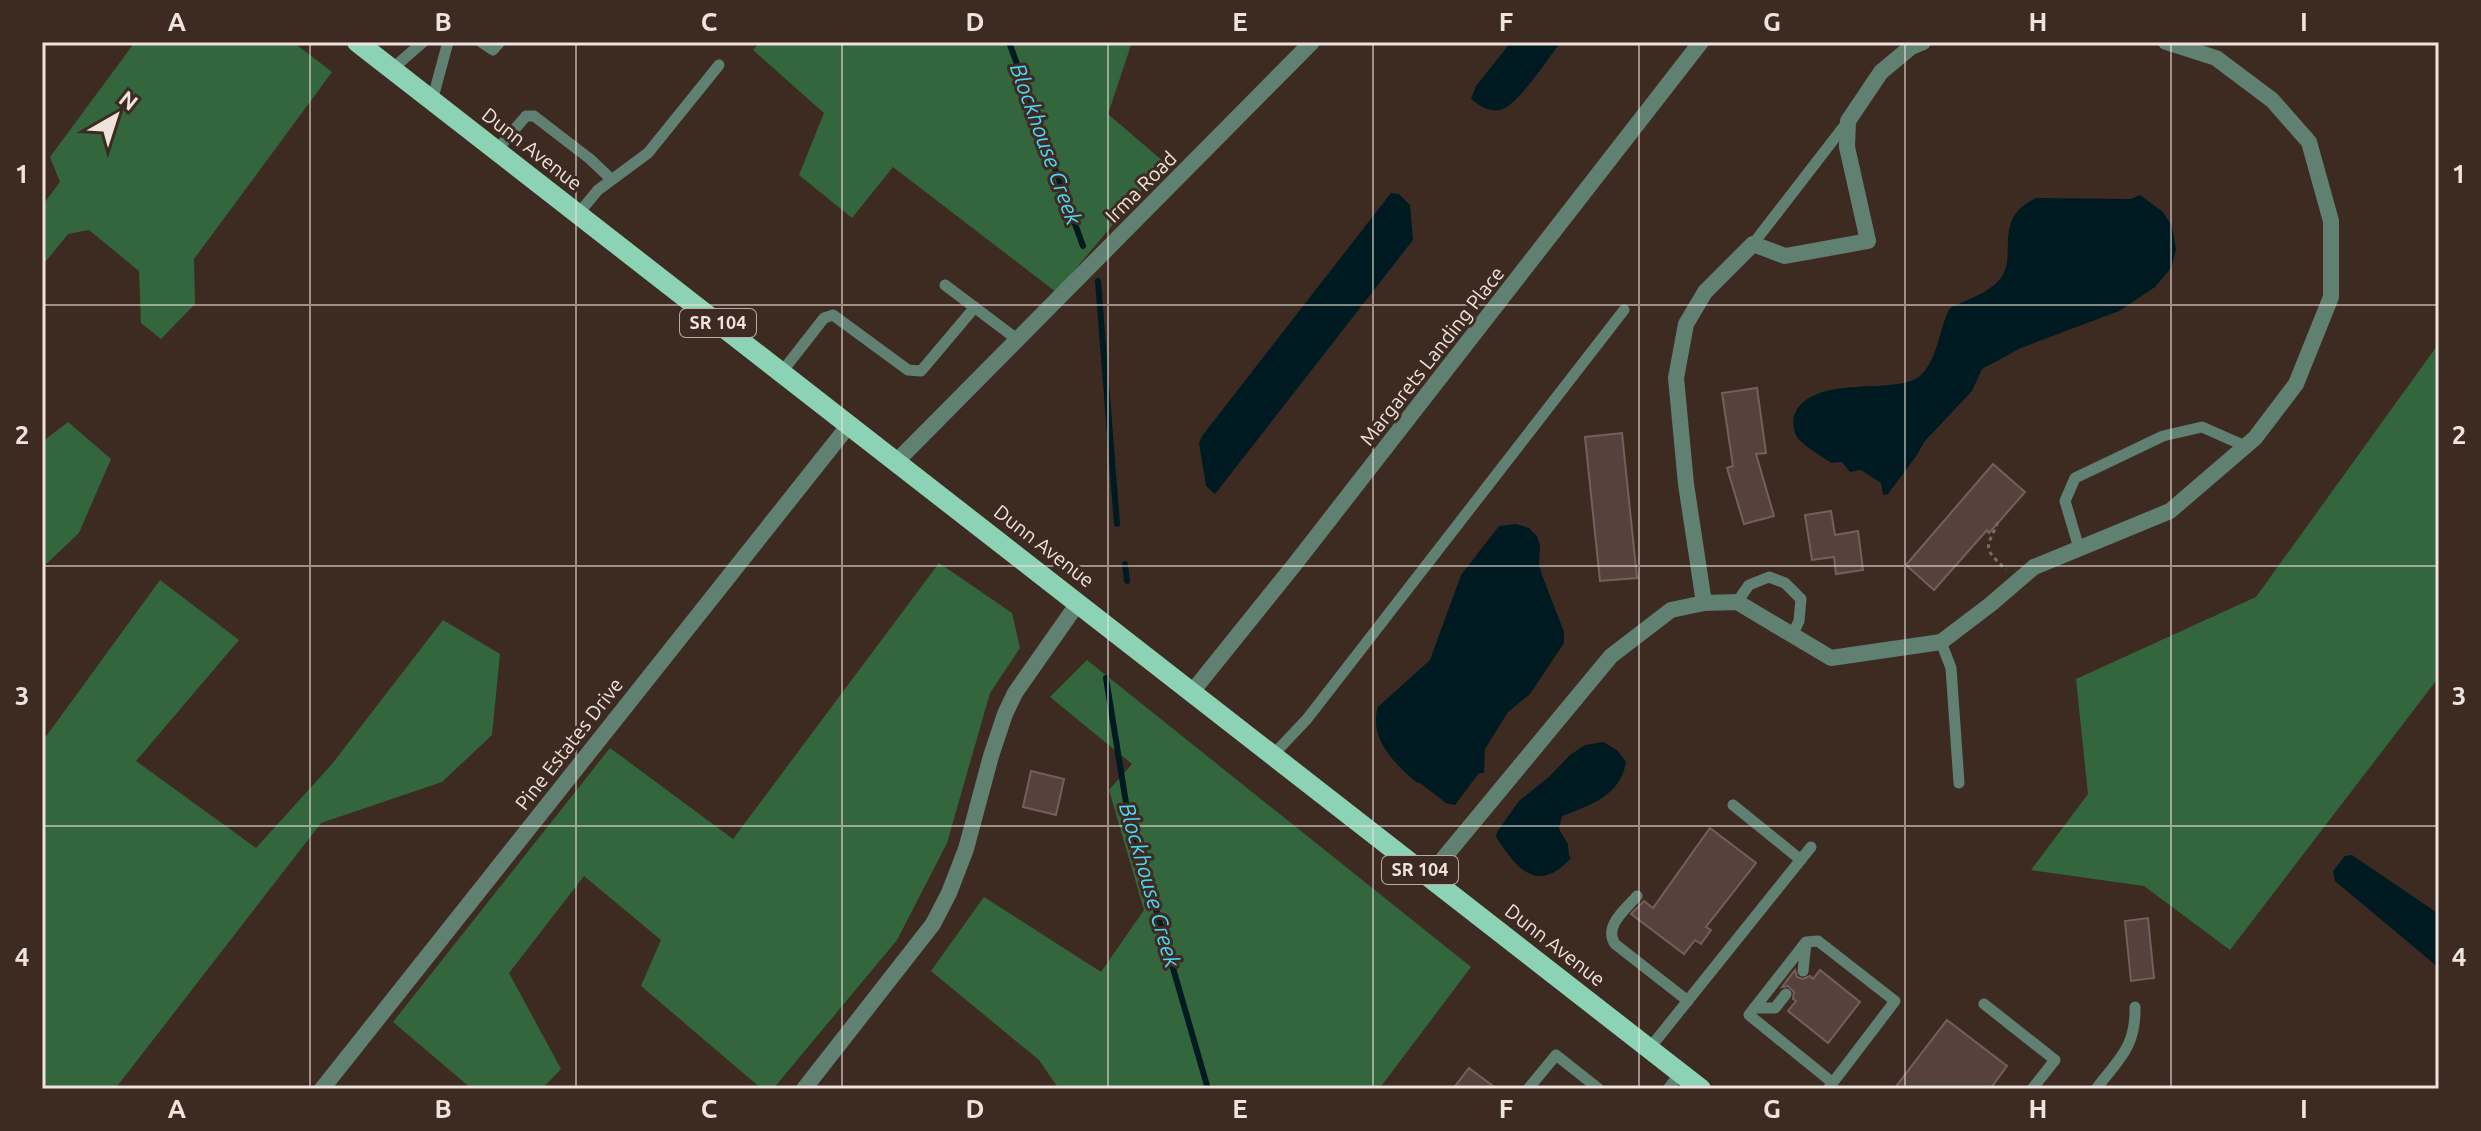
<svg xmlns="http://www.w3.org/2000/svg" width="2481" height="1131" font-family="Ubuntu,sans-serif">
<rect width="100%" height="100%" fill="#3d2b22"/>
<path fill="#34663e" d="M135,42h158l39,30 -138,187 1,45 -34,35 -20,-16 -2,-52 -50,-41 -21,4 -26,32v-60l18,-24 -10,-25z
M760,42h372l-24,72 57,49 -109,129 -163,-125 -41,51 -53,-43 25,-62 -71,-63z
M2439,272v405l-209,273 -86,-64 -113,-16 57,-76 -12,-115 180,-82 181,-251z
M68,422l43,37 -32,74 -37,35v-126z
M939,563l73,50 8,35 -30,45 -43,150 -50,97 -124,149h-11l-121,-103 20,-46 -77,-64 -75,97 52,96 -19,20h-70l-79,-67 217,-274 123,91z
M160,580l79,60 -103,121 120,87 76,-84 111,-144 57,34 -8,81 -50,47 -121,41 -206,266h-73v-347z
M1087,660l384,307 -92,122h-320l-20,-29 -108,-89 53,-74 117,75 43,-62 -35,-120 23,-26 -82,-67z"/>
<path fill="#001a22" d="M1511,42h50c-12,15 -44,65 -61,68 -11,2 -21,-4 -29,-11l5,-13z
M1391,193l8,1 11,11 3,35 -198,254 -9,-8 -7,-43 3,-7z
M2140,195l23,17 9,14 4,24 -5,18 -16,19 -36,24 -98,37 -39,21 -10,22 -48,51 -7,13 -29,39 -5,1 -2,-12 -20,-13 -11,2 -8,-10 -11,1c-8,-6 -29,-18 -34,-26 -4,-7 -5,-18 -2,-24 21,-41 103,-16 126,-38 17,-16 18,-47 29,-67 16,-8 39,-15 50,-29 19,-24 -9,-60 36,-81l95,1z
M1516,524l13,4 8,8 3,9 -1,20 3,10 22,57v11l-34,51 -22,18 -23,37 -1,24h-5l-24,32 -9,-2 -26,-20 -4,-1c-21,-18 -48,-44 -38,-75l52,-47 31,-85 38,-49z
M1603,742l14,8 9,12c-5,33 -35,43 -64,54l-3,13 9,15 1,12 2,2c-34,37 -54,11 -75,-21l1,-5 22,-31 31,-25 20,-21 15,-10z
M2352,855l87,59v54l-104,-87 -2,-10 12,-15z"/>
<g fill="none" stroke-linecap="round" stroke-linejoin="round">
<path stroke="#001a22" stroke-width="6" d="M1009,42l74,204
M1098,281l19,243
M1125,564l2,17
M1106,678l21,131 81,280"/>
</g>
<path fill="#56413d" stroke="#755f5a" stroke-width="2" d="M1757,388l9,65 -10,1 18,62 -30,8 -17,-56 6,-2 -11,-73z
M1622,433l15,145 -37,3 -15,-144z
M1993,464l32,28 -36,41 -2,-3 -53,60 -28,-25z
M1831,511l4,24 23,-4 5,39 -27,4 -2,-17 -22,3 -7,-45z
M1031,771l33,8 -8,36 -33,-8z
M1710,828l46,35 -50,64 5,3 -10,14 -6,-4 -11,14 -53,-40 13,-13 9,7z
M2148,918l6,60 -23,3 -6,-60z
M1795,970l2,7 6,2 7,-3 3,3 7,-9 40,32 -32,41 -40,-32 8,-10 -3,-2 1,-7 -6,-6 -6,1z
M1947,1020l60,46 -17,23h-96z
M1469,1068l28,21h-44z"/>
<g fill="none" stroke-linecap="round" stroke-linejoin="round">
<path stroke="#7a6a62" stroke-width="3" stroke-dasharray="4 4" stroke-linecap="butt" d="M1998,522c-12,28 -16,24 8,48"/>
<path stroke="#608172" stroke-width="11" d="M481,42l12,8 7,-8
M392,69l31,-27
M432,101l16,-59
M496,151l30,-35h8l56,43 21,20
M578,214l20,-24 50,-37 71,-88
M1753,244l95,-123
M945,285l73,55
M781,373l43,-55 9,-3 75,55 13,1 54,-64
M2079,548l-14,-47 10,-23 88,-42 39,-9 43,19
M1737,602l12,-17 20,-8 16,6 16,16 -2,22 -7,14
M1941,642l10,26 8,115
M1273,755l34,-36 317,-409
M1733,805l68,55
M1637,896c-11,13 -34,30 -22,48l73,57
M1803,971l3,-28
M1984,1004l71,56 -23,29
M1754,1008h21l11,-14
M1649,1049l162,-202
M1528,1089l28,-34 43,34
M1668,1089l12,-16
M1828,1089l67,-88 -77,-60 -12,1 -57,73 84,68
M2096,1089c23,-30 40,-42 39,-82"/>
<path stroke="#608172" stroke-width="16" d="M896,462l416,-420
M1704,603l-18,-119 -10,-106 10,-54 19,-32 48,-48 32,12 83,-15 -21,-94 1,-26 33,-49 30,-25 12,-5
M1192,692l103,-128 406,-522
M1428,877l183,-221 60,-46 33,-7 33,-1 94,56 110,-16 50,-38 43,-37 136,-56 85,-73 41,-54 35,-87v-76l-22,-79 -37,-42 -56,-42 -50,-16
M322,1089l527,-664
M804,1089l129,-165 16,-31 17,-44 25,-93 14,-42 10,-21 63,-90"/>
<path stroke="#8cd2b4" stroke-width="20" d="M357,42l1344,1047"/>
</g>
<path fill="none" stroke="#efe3dd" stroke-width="2" stroke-opacity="0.55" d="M310,42v1047M576,42v1047M842,42v1047M1108,42v1047M1373,42v1047M1639,42v1047M1905,42v1047M2171,42v1047M42,305h2397M42,566h2397M42,826h2397"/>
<g text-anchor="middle" stroke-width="6" stroke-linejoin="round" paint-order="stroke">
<g fill="#3d2b22" stroke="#baaca5" stroke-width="2">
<rect x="680" y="309" width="76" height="28" rx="6"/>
<rect x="1382" y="856" width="76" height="28" rx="6"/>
</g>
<g font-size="18" font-weight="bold" fill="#efe3dd">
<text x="718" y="329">SR 104</text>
<text x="1420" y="876">SR 104</text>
</g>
<g font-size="20" fill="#efe3dd" stroke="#3d2b22">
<text transform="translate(532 149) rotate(38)" y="7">Dunn Avenue</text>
<text transform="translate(1141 187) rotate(-45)" y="7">Irma Road</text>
<text transform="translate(1432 356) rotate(-52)" y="7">Margarets Landing Place</text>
<text transform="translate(1044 546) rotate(38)" y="7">Dunn Avenue</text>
<text transform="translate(569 744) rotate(-52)" y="7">Pine Estates Drive</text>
<text transform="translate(1555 945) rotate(38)" y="7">Dunn Avenue</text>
</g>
<g font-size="22" font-style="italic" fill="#4bd8fb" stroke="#3d2b22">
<text transform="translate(1046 144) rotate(70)" y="8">Blockhouse Creek</text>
<text transform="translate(1150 885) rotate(74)" y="8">Blockhouse Creek</text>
</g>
</g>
<rect width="2481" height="1131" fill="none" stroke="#3d2b22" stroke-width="88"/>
<g transform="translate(116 116) rotate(39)" stroke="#3d2b22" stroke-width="6" paint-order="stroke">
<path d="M0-6L14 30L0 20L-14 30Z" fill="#efe3dd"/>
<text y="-12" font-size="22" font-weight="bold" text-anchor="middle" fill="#efe3dd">N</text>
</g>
<rect x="44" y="44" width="2393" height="1043" fill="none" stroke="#efe3dd" stroke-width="3"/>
<g font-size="26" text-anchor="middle" font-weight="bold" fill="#efe3dd">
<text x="177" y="31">A</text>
<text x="443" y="31">B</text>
<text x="709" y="31">C</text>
<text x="975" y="31">D</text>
<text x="1240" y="31">E</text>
<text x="1506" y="31">F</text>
<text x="1772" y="31">G</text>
<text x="2038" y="31">H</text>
<text x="2304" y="31">I</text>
<text x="22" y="183">1</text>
<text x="2459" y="183">1</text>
<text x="22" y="444">2</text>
<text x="2459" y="444">2</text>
<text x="22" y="705">3</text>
<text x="2459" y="705">3</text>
<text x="22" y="966">4</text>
<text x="2459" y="966">4</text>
<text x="177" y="1118">A</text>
<text x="443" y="1118">B</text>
<text x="709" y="1118">C</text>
<text x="975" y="1118">D</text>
<text x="1240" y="1118">E</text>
<text x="1506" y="1118">F</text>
<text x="1772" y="1118">G</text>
<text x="2038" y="1118">H</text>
<text x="2304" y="1118">I</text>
</g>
</svg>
